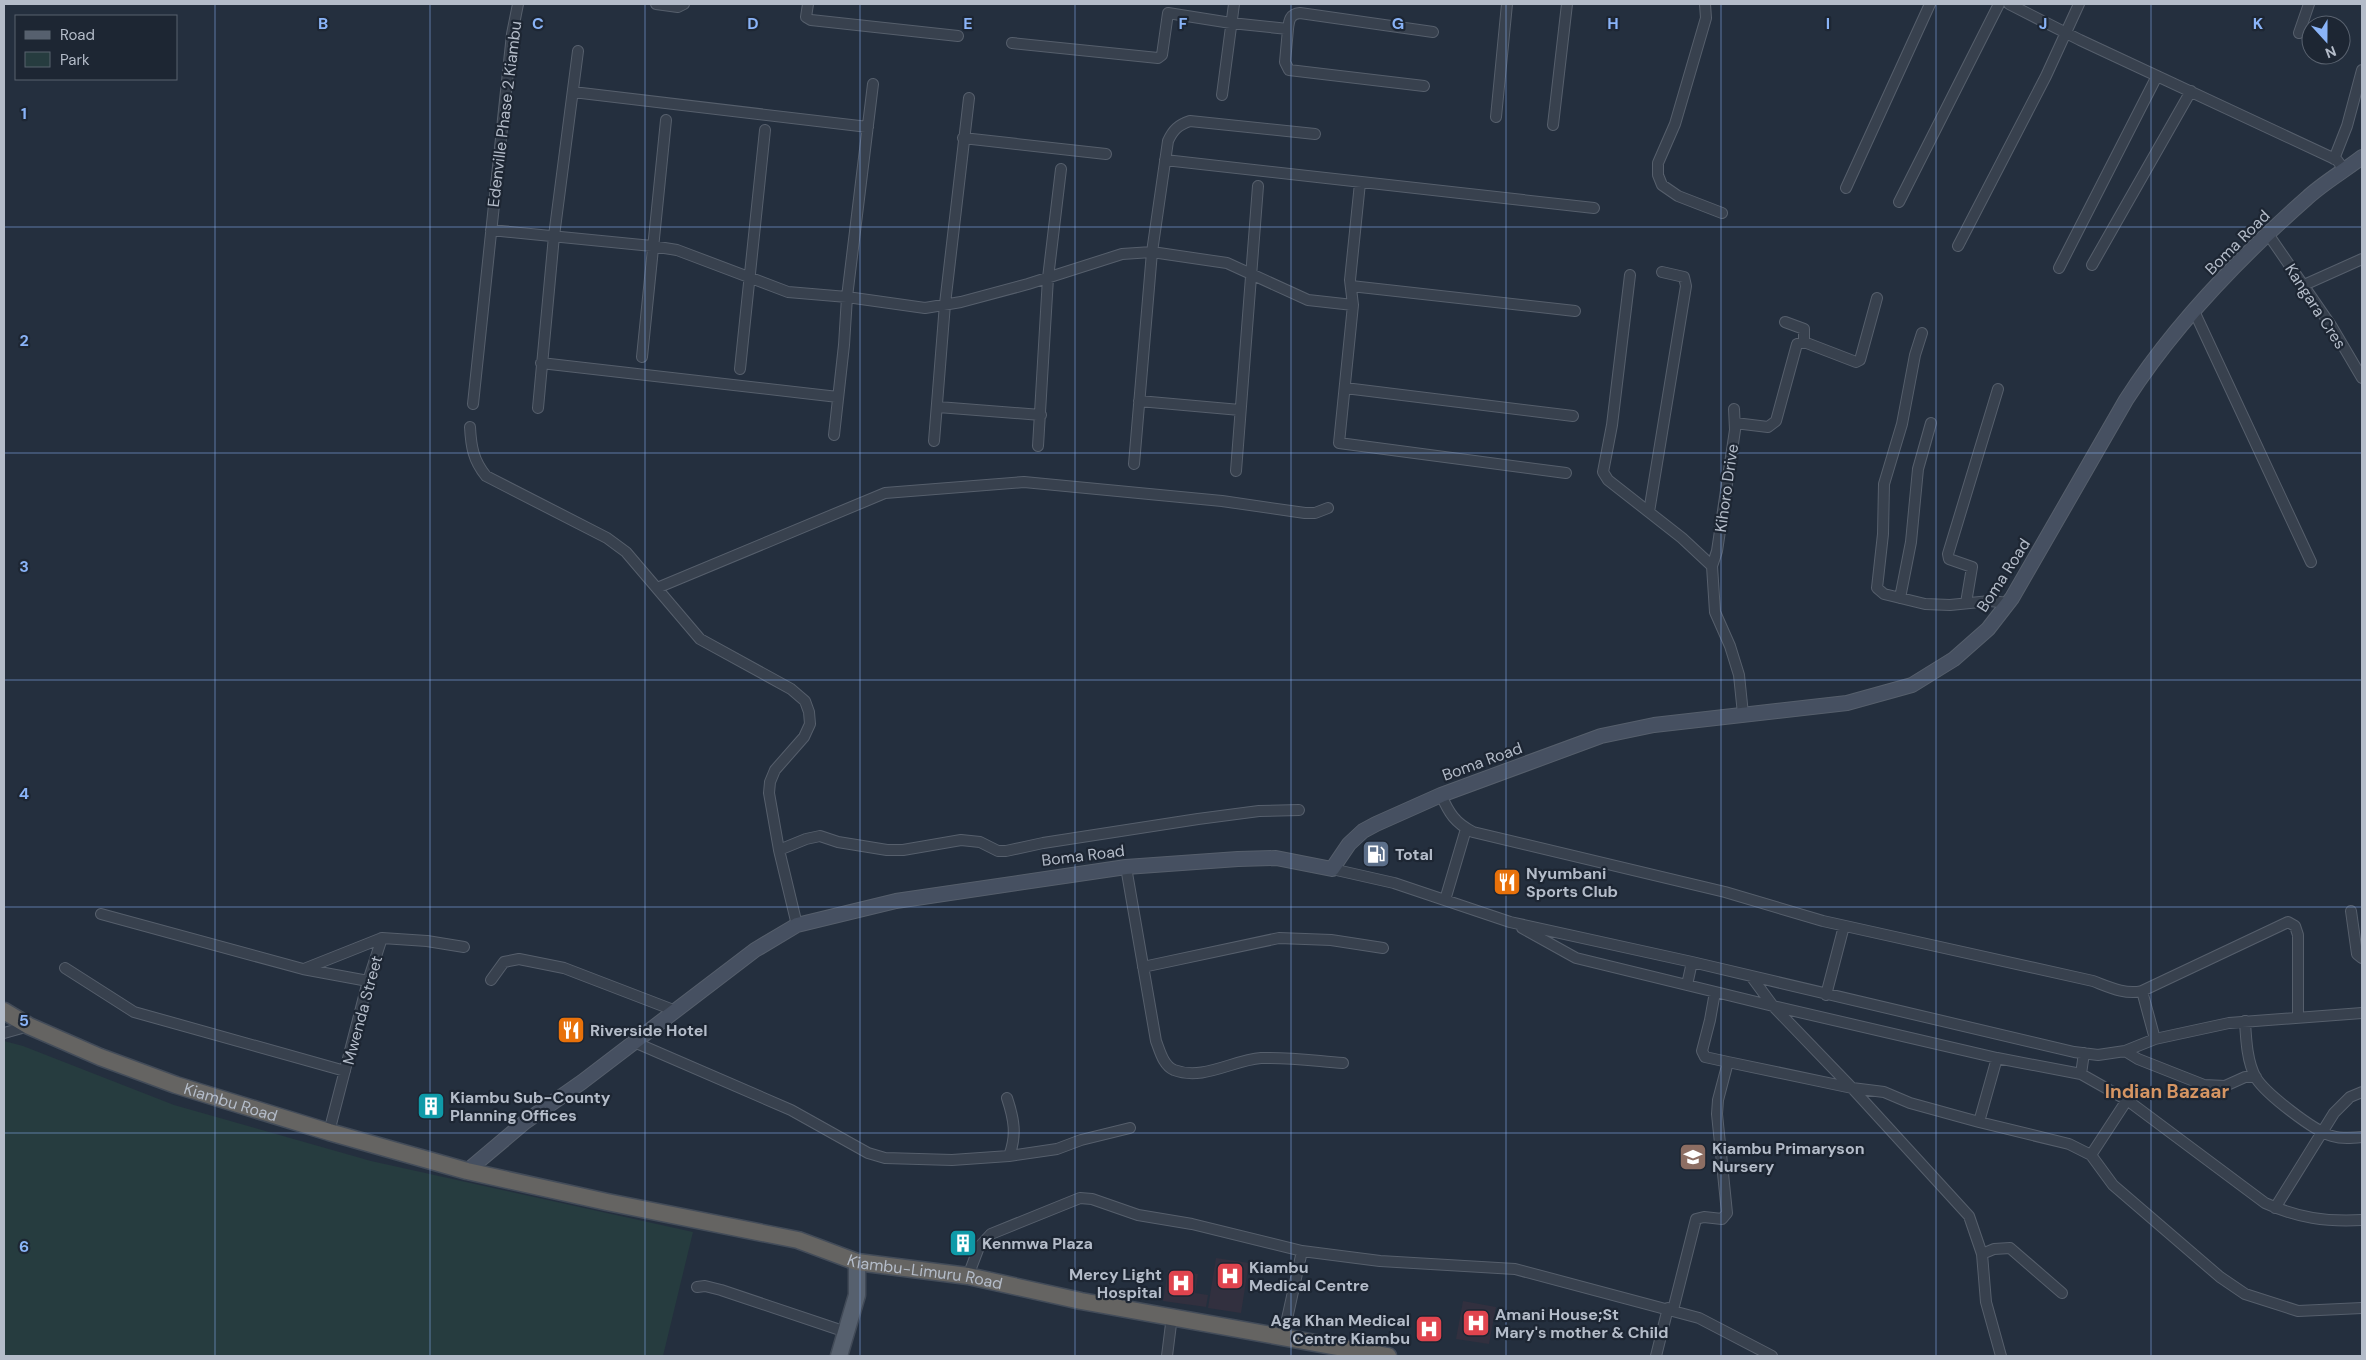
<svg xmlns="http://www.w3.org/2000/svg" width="2366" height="1360" font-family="'DM Sans',sans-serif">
<rect width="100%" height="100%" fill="#242f3e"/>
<path fill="#32303f" d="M1216,1258l33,5 -8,50 -33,-5z
M1168,1270l30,4 -3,19 13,2 -2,12 -43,-6z
M1463,1301l33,6 -7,37 -33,-5z"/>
<path fill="#263c3f" d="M4,1041l19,5 151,59 197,56 322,71 -30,124h-659z"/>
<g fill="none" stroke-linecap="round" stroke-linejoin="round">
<g stroke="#565f6c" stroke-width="12">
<path id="minor" d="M656,4l22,3 6,-3
M808,4l-2,13 5,3 147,16
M1705,4l1,14 -31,106 -17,39v12l4,10 16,11 44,17
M2009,4l71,36 257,120 8,11
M1288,29c1,-9 2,-15 12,-16l133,19
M2299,33l10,-29
M1012,43l146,15 4,-3 6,-42 63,10 57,6 -3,33 4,8 135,16
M573,92l295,35
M1222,95l12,-91
M1496,117l11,-113
M1553,125l14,-121
M963,138l143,16
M2334,159l13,-33 15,-56
M1165,160l429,48
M1360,183l-10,97 3,25 -14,138 227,30
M1846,188l84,-184
M1899,202l100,-198
M491,230l161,16 25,4 111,42 59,5 78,11 36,-6 67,-18 94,-30 30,-2 75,11 81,37 45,5
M2268,234l64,93 30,51
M1958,246l88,-170 33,-72
M2092,265l99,-174
M2059,268l98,-192
M1630,275l-18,150 -9,47 5,8 74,58 30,28 3,46 15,34 9,29 4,39
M2304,285l58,-26
M1351,286l224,25
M2194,311l117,251
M1785,322l19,7v13
M1922,333l-7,22 -13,69 -18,60 -1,50 -6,54 7,6 41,10 25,1 40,-4 19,2
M642,357l24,-237
M541,363l297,34
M740,369l25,-239
M1345,388l228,28
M1139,401l101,9
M473,404l39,-370 6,-30
M938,407l103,8
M538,408l16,-172 24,-185
M1735,423l33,4 8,-6 21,-77 7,-2 52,20 4,-2 17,-62
M470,427c1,19 3,33 16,49l121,62 19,14 74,87 91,50 14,12 4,11 1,12 -6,13 -29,33 -5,12 -1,11 10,57 18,75
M834,435l10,-90 3,-48 26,-213
M934,441l11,-137 24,-206
M1038,446l10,-168 13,-109
M1134,464l18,-212 16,-111c5,-11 10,-16 22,-20l125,13
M1236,471l22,-285
M1649,512l37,-226 -2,-9 -22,-5
M1712,566l5,-15 18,-121 -1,-21
M657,588l228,-95 139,-11 198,19 83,12h10l13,-5
M1900,598l11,-56 7,-73 13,-46
M1966,603l6,-36 -23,-8 -1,-5 50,-165
M1441,795c8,18 14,28 32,37l252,60 98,29 270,60c16,6 32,14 49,10l146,-69 7,4 3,9v81
M779,850l27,-11 14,-3 18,6 49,8h16l58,-10 19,2 18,9h8l37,-8 155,-24 61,-8 40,-1
M1126,867l30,174c4,10 7,24 18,29 29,11 59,-10 87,-12 27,-1 55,3 82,5
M1332,869l62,14 116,39 182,40 382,90 24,3 27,-4 30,-12 74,-16 133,-10
M1445,900l21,-71
M2351,911l6,43 5,4
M101,914l202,55 65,12
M1522,928l54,30 197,48 79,82 117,128 13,38 4,48 15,54
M1143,967l136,-29 52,2 52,8
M65,968l69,44 211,59
M304,969l78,-31
M1751,976l22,30 224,52 84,16 46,26 138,103c33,15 61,19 97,17
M491,980l13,-18 15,-3 45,9 112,43
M1687,985l5,-23
M2142,991l13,48
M1715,992l-5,28 -8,31 3,6 23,5
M1826,995l18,-69
M2245,1021c1,18 2,41 11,57 10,16 58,53 76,58 10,3 20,2 30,1
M4,1033l25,-7
M634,1042l157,68 77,43 17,5 67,2 57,-4 48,-7 24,-9 49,-12
M2125,1051l13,8 66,26 21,1 20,-9h11
M2081,1074l3,-21
M1007,1098c7,21 10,37 2,58
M1979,1122l18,-64
M329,1132l39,-151 14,-43 45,3 37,6
M2091,1155l36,-55
M2275,1208l59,-95 16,-16 12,-5
M1982,1254l12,-5 16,-1 52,45
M968,1276l11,-29 12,-13 89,-36 12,1 46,16 54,9 110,27 78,10 135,8 184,49 73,38
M697,1287l8,-1 16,4 125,42
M1673,1310l23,-91 8,-2 18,2 5,-6 -10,-99 1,-14 10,-38 124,26 32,4 26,11 69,19 90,22 22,11 22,30 107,92 25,17 53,17 64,-3
M1283,1337l19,-86
M1167,1356l5,-40
M1656,1356l12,-48"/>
</g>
<g stroke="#565f6c" stroke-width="16">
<path id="secondary" d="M467,1171l58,-49 57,-40 173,-132 42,-25 99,-24 230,-34 112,-8 38,-1 56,11 17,-25 14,-13 13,-7 65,-29 160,-59 53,-11 193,-22 65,-18 42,-26 34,-30 24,-31 114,-198c48,-75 114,-143 181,-202 16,-15 37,-27 55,-41"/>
</g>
<g stroke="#414a57" stroke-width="19">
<path id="primary" d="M839,1356l18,-61v-33"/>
</g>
<g stroke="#434c59" stroke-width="19">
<g id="trunk">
<path id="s1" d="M4,1011l25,15 71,31 76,28 153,47 138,39 140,31 191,38 59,22 111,14 113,25 307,55"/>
</g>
</g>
<use href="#minor" stroke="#38414e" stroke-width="10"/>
<use href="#secondary" stroke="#465061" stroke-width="14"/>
<use href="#primary" stroke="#56606e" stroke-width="16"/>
<use href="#trunk" stroke="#656462" stroke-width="16"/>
</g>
<path fill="none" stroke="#8ab4f8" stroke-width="1" stroke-opacity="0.55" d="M215,4v1352M430,4v1352M645,4v1352M860,4v1352M1075,4v1352M1291,4v1352M1506,4v1352M1721,4v1352M1936,4v1352M2151,4v1352M4,227h2358M4,453h2358M4,680h2358M4,907h2358M4,1133h2358"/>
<defs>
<g id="fuel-square" transform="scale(1.4375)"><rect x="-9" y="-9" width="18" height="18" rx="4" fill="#5c6f8a" stroke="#1d2633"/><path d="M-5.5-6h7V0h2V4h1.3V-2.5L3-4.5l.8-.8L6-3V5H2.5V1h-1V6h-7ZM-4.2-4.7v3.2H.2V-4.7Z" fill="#fff"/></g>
<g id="restaurant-square" transform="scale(1.4375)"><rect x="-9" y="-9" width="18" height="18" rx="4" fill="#e8710a" stroke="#1d2633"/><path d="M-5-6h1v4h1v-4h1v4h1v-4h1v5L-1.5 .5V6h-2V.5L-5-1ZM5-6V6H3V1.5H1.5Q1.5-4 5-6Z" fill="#fff"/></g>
<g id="building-square" transform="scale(1.4375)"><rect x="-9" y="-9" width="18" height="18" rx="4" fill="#0f9aa8" stroke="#1d2633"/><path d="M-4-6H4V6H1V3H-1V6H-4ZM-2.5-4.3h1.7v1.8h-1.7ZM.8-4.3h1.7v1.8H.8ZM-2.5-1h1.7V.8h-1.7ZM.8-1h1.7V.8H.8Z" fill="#fff"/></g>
<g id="school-square" transform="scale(1.4375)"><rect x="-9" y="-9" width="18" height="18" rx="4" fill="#8d6e63" stroke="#1d2633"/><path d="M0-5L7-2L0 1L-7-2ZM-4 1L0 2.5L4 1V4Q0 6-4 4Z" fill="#fff"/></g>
<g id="hospital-square" transform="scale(1.4375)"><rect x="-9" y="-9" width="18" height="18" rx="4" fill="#e0444e" stroke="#1d2633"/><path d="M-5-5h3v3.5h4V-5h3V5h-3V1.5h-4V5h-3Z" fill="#fff"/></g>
</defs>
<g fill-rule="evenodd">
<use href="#fuel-square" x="1376" y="854"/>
<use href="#restaurant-square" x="1507" y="882"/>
<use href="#restaurant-square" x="571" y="1030"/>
<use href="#building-square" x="431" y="1106"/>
<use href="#school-square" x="1693" y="1157"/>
<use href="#building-square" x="963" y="1243"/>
<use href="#hospital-square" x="1230" y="1276"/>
<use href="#hospital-square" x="1181" y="1283"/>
<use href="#hospital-square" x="1476" y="1323"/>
<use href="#hospital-square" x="1429" y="1329"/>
</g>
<g text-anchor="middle" stroke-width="4.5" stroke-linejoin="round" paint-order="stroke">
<g font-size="16" fill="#b4bcc9" stroke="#1d2633">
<text transform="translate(504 114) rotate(-83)" y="6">Edenville Phase 2 Kiambu</text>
<text transform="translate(2237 242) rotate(-45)" y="6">Boma Road</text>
<text transform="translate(2316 306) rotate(57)" y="6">Kangara Cres</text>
<text transform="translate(1726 488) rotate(-82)" y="6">Kihoro Drive</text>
<text transform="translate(2003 575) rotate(-57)" y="6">Boma Road</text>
<text transform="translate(1482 761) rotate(-20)" y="6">Boma Road</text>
<text transform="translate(1083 855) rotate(-7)" y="6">Boma Road</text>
<text transform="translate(362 1010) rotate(-75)" y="6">Mwenda Street</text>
<text dy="6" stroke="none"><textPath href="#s1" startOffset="245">Kiambu Road</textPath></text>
<text dy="6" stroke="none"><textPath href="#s1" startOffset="961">Kiambu-Limuru Road</textPath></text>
</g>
<g font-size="16" font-weight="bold" fill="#b4bcc9" stroke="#1d2633" text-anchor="start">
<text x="1395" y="860">Total</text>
<text x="1526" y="879">Nyumbani<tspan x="1526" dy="18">Sports Club</tspan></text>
<text x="590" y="1036">Riverside Hotel</text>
<text x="450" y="1103">Kiambu Sub-County<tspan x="450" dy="18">Planning Offices</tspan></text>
<text x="1712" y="1154">Kiambu Primaryson<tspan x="1712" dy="18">Nursery</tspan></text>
<text x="982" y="1249">Kenmwa Plaza</text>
<text x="1249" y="1273">Kiambu<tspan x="1249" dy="18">Medical Centre</tspan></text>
<text x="1162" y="1280" text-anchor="end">Mercy Light<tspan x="1162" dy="18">Hospital</tspan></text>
<text x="1495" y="1320">Amani House;St<tspan x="1495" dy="18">Mary's mother &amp; Child</tspan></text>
<text x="1410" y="1326" text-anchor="end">Aga Khan Medical<tspan x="1410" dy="18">Centre Kiambu</tspan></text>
</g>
<g font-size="19" font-weight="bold" fill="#d59563" stroke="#1d2633">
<text x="2167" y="1098">Indian Bazaar</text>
</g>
</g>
<g font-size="16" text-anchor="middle" font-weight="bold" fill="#8ab4f8" stroke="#1d2633" stroke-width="4.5" stroke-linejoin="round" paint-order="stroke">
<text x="323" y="29">B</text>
<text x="538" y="29">C</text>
<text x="753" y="29">D</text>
<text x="968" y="29">E</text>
<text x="1183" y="29">F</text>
<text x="1398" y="29">G</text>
<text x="1613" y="29">H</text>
<text x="1828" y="29">I</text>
<text x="2043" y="29">J</text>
<text x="2258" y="29">K</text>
<text x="24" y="119">1</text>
<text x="24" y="346">2</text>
<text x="24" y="572">3</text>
<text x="24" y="799">4</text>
<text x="24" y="1026">5</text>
<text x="24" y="1252">6</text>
</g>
<rect width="2366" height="1360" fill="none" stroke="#b4bcc9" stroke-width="10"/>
<rect x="15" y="15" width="162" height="65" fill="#1d2633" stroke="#59626f"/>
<rect x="25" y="31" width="25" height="8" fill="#56606e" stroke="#59626f"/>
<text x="60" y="40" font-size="15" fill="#b4bcc9">Road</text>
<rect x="25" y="52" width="25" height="15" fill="#263c3f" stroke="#59626f"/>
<text x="60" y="65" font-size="15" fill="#b4bcc9">Park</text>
<g transform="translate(2326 40) rotate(159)"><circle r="24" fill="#1d2633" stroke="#59626f"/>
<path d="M0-4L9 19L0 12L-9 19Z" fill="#8ab4f8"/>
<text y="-8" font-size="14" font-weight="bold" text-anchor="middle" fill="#b4bcc9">N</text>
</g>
</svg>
